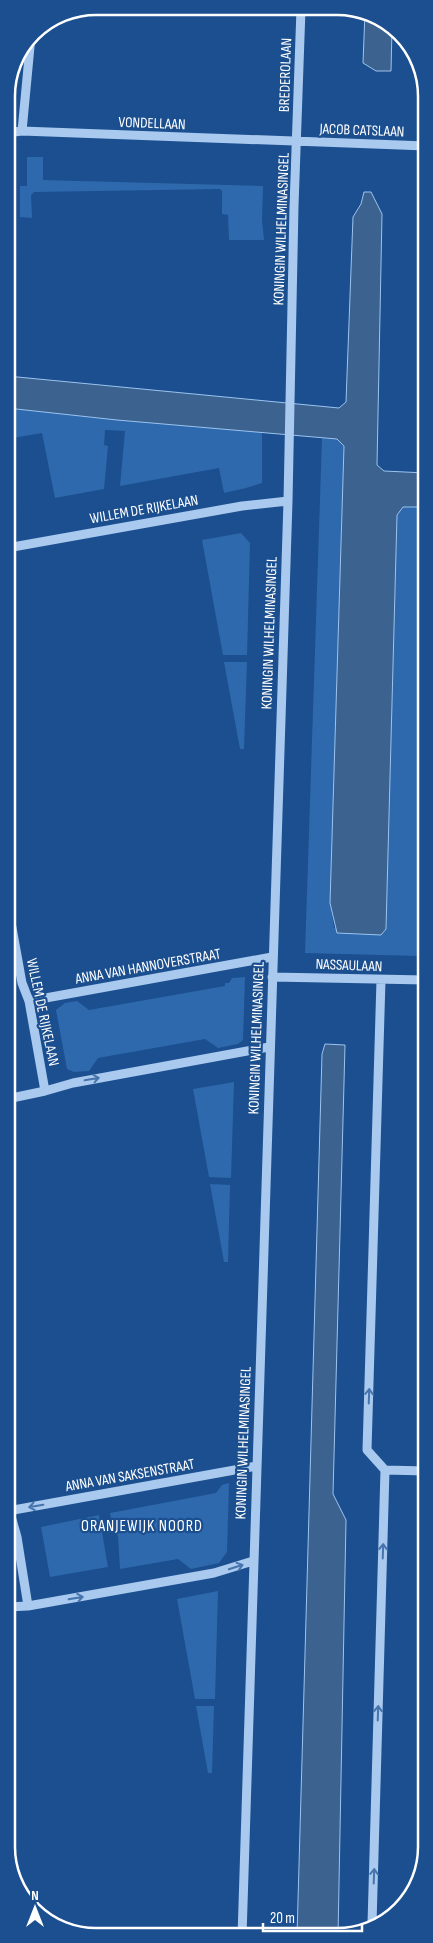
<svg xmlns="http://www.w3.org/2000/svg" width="433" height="1943" font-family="'Sofia Sans Condensed',sans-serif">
<rect width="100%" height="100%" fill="#1b4f8f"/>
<path fill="#2e69ad" d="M27,157h16v23l220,6 -1,34 2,20h-35l-1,-25 -6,-1v-23l-2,-2 -186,3 -3,3 1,23 -12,-1v-31h7z
M7,408l110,12 145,12v51l-16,5 -22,5 -5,-25 -99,18 5,-55 -20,-1 -1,15 4,1 -4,43 -49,9 -13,-65 -35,6z
M322,438l15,1 7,8 -14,456 4,25 52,1 11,-414 6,-8h23v434l-7,15 -114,-3z
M241,533l9,10 -3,112h-24l-21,-115z
M224,662h23l-3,87h-4z
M245,977l-2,63 -5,4 -20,4 -13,-9 -107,19 -9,13 -15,1 -7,-3 -11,-59 9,-7 12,-2 12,9 136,-24v-3h4l3,-5z
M234,1082l-3,96 -22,-1 -16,-88z
M210,1184l20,1 -2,77h-4z
M229,1483l-2,69 -8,11 -28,6 -13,-10 -58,10 -2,-33 -4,-3 -4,-20 106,-20 6,-8z
M99,1515l9,52 -58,10 -9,-50z
M218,1591l-3,108h-20l-18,-100z
M196,1706h18l-2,67h-4z"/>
<path fill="#3c6290" stroke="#9cc4f0" d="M365,12l27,17 -1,42h-15l-13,-8z
M364,192h7l11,22 -5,251 7,6 42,2v34h-23l-6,8 -11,414 -5,6 -44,-2 -7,-30 14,-457 -7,-7 -220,-19 -110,-12v-32l332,32 7,-6 7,-185 8,-13z
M325,1044l20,1 -12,449 13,26 -8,416h-41l25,-882z"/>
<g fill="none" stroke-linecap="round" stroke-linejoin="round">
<path stroke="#a9c9ee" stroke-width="9" d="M22,131l9,-95
M6,133l16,-2 404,15
M7,548l235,-42 46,-5
M7,900l15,83 7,18 16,90
M272,977l154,3
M29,1001l243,-44
M7,1099l38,-8 28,-8 196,-36
M385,1470l41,1
M7,1502l10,35 11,69
M8,1511l249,-45
M7,1607l21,-1 186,-33 39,-12
M372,1924l13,-454 -18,-20 14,-470
M242,1936l46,-1435 6,-295 7,-197"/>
</g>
<defs><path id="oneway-shaft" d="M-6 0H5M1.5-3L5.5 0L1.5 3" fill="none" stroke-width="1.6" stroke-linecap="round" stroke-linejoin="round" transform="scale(1.25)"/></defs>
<g stroke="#4674ac">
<use href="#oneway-shaft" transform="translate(92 1079) rotate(-10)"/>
<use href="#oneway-shaft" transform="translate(369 1396) rotate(-88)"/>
<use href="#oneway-shaft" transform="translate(36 1506) rotate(170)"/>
<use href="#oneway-shaft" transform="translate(383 1551) rotate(-88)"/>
<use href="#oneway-shaft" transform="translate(236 1567) rotate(-18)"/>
<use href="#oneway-shaft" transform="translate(76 1598) rotate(-10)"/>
<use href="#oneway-shaft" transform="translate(378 1713) rotate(-88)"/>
<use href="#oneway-shaft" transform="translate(374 1876) rotate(-88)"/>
</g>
<g text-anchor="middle" stroke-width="4.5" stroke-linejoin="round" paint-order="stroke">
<g font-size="15" fill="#fff" stroke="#1b4f8f">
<text transform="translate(285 75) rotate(-88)" y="5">BREDEROLAAN</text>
<text transform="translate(152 123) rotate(2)" y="5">VONDELLAAN</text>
<text transform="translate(362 130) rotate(2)" y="5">JACOB CATSLAAN</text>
<text transform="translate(281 229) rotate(-88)" y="5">KONINGIN WILHELMINASINGEL</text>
<text transform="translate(144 509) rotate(-10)" y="5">WILLEM DE RIJKELAAN</text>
<text transform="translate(269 633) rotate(-88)" y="5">KONINGIN WILHELMINASINGEL</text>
<text transform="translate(349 965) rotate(2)" y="5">NASSAULAAN</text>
<text transform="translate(148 966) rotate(-10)" y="5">ANNA VAN HANNOVERSTRAAT</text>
<text transform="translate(43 1012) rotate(78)" y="5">WILLEM DE RIJKELAAN</text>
<text transform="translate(256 1038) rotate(-88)" y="5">KONINGIN WILHELMINASINGEL</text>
<text transform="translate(243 1443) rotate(-88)" y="5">KONINGIN WILHELMINASINGEL</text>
<text transform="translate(130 1475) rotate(-10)" y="5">ANNA VAN SAKSENSTRAAT</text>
</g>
<g font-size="16" letter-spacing="1" fill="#fff" stroke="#1b4f8f">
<text x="142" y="1531">ORANJEWIJK NOORD</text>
</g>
</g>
<path d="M0 0H433V1943H0ZM96 15H337A81 81 0 0 1 418 96V1847A81 81 0 0 1 337 1928H96A81 81 0 0 1 15 1847V96A81 81 0 0 1 96 15Z" fill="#1b4f8f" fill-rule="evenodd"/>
<path fill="none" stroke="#fff" stroke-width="2.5" d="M96 15H337A81 81 0 0 1 418 96V1847A81 81 0 0 1 337 1928H96A81 81 0 0 1 15 1847V96A81 81 0 0 1 96 15Z"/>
<g transform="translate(35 1908)" stroke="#1b4f8f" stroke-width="4" paint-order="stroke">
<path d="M0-4L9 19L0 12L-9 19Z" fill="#ffffff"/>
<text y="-8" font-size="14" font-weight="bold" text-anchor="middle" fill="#ffffff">N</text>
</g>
<path d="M263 1923v8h99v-8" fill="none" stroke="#ffffff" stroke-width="2.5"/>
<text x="270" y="1923" font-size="15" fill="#ffffff" stroke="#1b4f8f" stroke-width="4" paint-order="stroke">20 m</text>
</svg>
